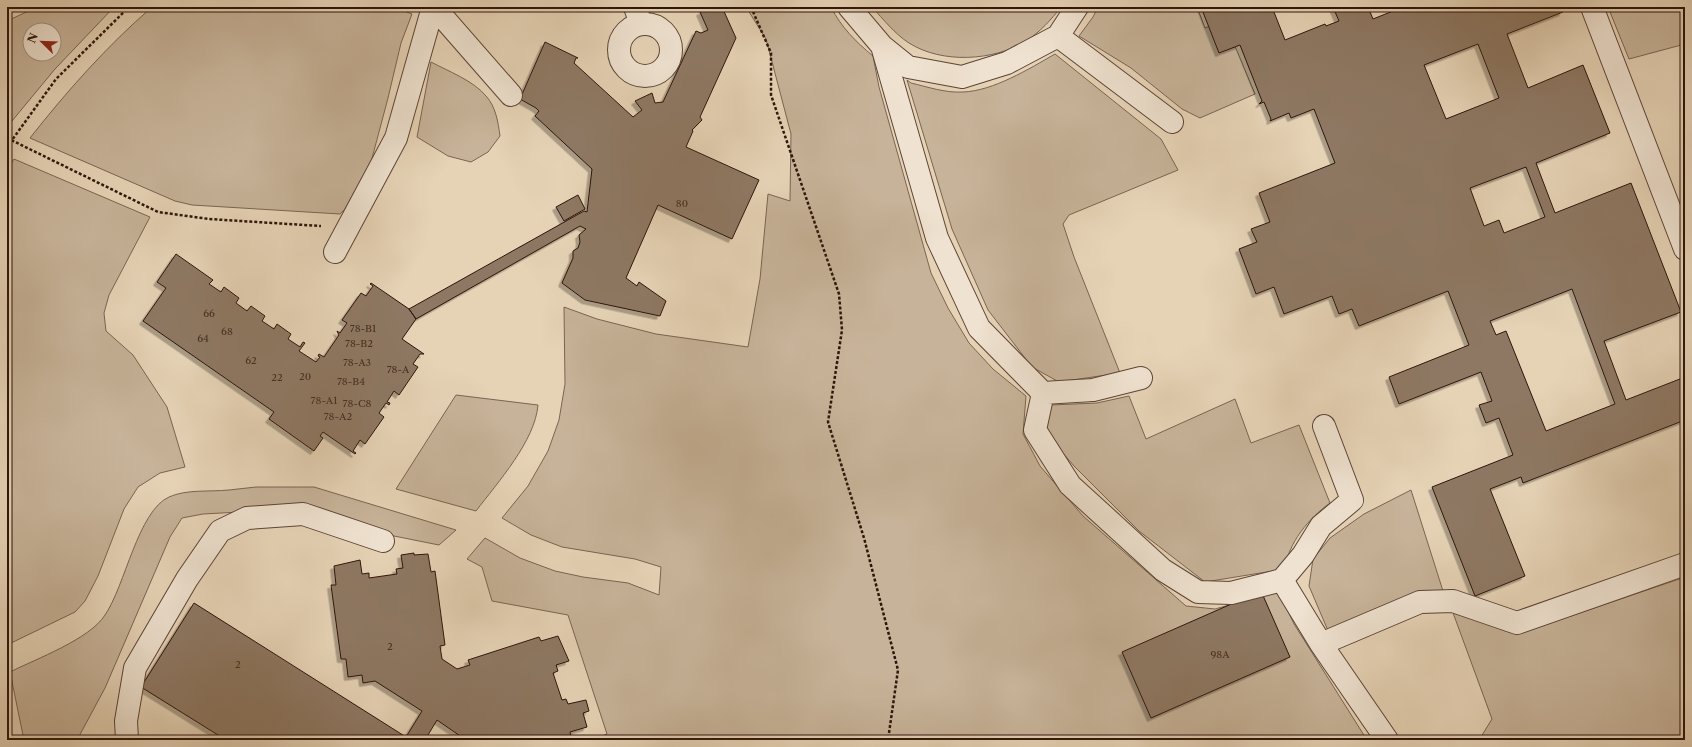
<svg xmlns="http://www.w3.org/2000/svg" width="1692" height="747" font-family="'Libre Caslon Text',serif">
<defs>
<filter id="shadow"><feDropShadow dx="-3.5" dy="3.5" stdDeviation="0" flood-color="#0004"/></filter>
</defs>
<rect width="100%" height="100%" fill="#e6d3b6"/>
<filter id="stains"><feTurbulence type="fractalNoise" baseFrequency=".005" numOctaves="4"/><feColorMatrix values="0 0 0 0 .2 0 0 0 0 .09 0 0 0 0 .02 0 0 0 .5 -.17"/></filter>
<radialGradient id="worn" r=".72"><stop offset=".6" stop-color="#630" stop-opacity="0"/><stop offset="1" stop-color="#630" stop-opacity=".3"/></radialGradient>
<path fill="#c7b399" stroke="#7a6452" fill-rule="evenodd" d="M37,7h77l-59,62 -48,58v-106zM30,30h24v24h-24z
M152,7h242l18,7 -11,29 -13,55 -17,64 -26,47 -5,5 -148,-9 -17,-4 -145,-63c37,-47 77,-92 122,-131z
M746,7h85c10,20 25,35 42,49l6,31 52,186 17,35 21,35 24,26 33,27 -3,38 17,32 43,50 103,90 29,3 68,-19 -1,8 12,26 73,116h-775l15,-6 -39,-119 -76,-14 -10,-34 -15,-8 18,-21 35,20 35,13 28,6 45,6 31,12 2,-28 -26,-8 -73,-12 -31,-12 -29,-17 26,-32 20,-35 11,-31 6,-36 -1,-77 33,12 59,15 92,13 12,-68 8,-85 22,7 1,-67 -25,-95z
M872,7h189c-10,13 -21,25 -35,34 -32,20 -84,23 -117,2 -14,-9 -26,-24 -37,-36z
M1098,7h99l8,21 19,-8 31,74 -55,24 -18,-9 -51,-41 -52,-32 14,-19z
M1608,7h77v37l-56,15z
M1055,54l106,85 17,31 -109,45 -6,9 11,33 46,116 -61,9 -27,-15 -44,-57 -36,-81 -45,-149 4,3c17,4 34,10 52,9 30,-1 66,-23 92,-38z
M431,62c17,9 43,19 55,34 10,11 12,26 14,40l-12,16 -17,10 -23,-6 -31,-19z
M14,159l136,58 -41,78 -5,18 2,18 27,24 34,52 18,60 -25,6 -22,14 -14,22 -26,67 -13,25 -10,11 -68,33v-475z
M456,395l82,10c-3,36 -40,77 -62,106l-80,-22z
M1129,396l17,43 89,-40 16,44 48,-18 31,78c-21,15 -42,40 -45,66l-80,13 -66,-51 -65,-65 -19,-22 -9,-18 5,-21 46,-2z
M256,487h58l142,43 -17,15 -45,-9 -32,-12 -103,-13 -56,3 -21,4 -12,19 -65,151 -28,52h-53l-14,-68c26,-13 80,-33 95,-57 20,-29 33,-104 64,-118 18,-8 40,-5 60,-7 9,-1 18,-2 27,-3z
M1411,490l32,101 -114,42 -20,-47 4,-27 17,-21 34,-24z
M1685,577v163h-206l13,-21 -40,-109 57,22 21,-2z"/>
<path fill="#8e7864" stroke="#2e150b" fill-rule="evenodd" filter="url(#shadow)" d="M711,7h11l14,31 -36,79 2,3 -10,10 1,1 -7,16 73,33 -27,59 -74,-34 -32,73 11,8 2,-4 27,19 -6,15 -75,-16 -23,-17 11,-25v-7l5,-3 2,-6 -1,-7 7,-6 -6,-3 -164,93 -7,-10 175,-98 3,1 5,-43 -57,-53 4,-5 -3,-3 -16,-9 25,-57 33,16h-2l-2,5 59,54 9,-7 -7,-9 17,-8 3,10 8,-1 33,-71 5,2 7,-3 -8,-18z
M1201,7h71l13,33 40,-16 1,2 13,-5 -6,-14h35l5,12 25,-10 -1,-2h164l2,5 -56,22 21,54 55,-23 27,68 -74,30 19,50 76,-30 50,129 -77,29 22,59 59,-23v43l-162,63 -2,-6 -31,12 35,87 -50,20 -43,-109 81,-32 -14,-37 -13,5 -7,-18 13,-4 -11,-29 -82,32 -10,-27 80,-32 -21,-54 -89,35 -7,-17 -13,5 -7,-18 -48,18 -10,-27 -18,7 -17,-45 18,-7 -6,-13 19,-7 -11,-29 76,-30 -21,-54 -23,9 -2,-5 -19,8 1,-2 -7,-17 -5,2 3,-3 -22,-56 -21,8zM1478,44l21,54 -53,21 -22,-54zM1526,167l19,50 -41,16 -5,-13 -15,6 -14,-38zM1572,289l43,115 -69,27 -40,-100 -10,4 -6,-14z
M578,195l7,14 -21,12 -8,-14z
M176,254l37,26 -4,4 12,8 3,-5 15,11 -3,5 11,8 4,-5 14,10 -3,5 12,8 3,-5 14,10 -3,5 12,8 3,-5 2,1 -6,8 17,11 4,-5 -2,-1 1,-2 5,3 15,-22 -2,-4 3,2 7,-10 -5,-3 19,-27 5,3 7,-10 -3,-2 1,-1 38,26 7,10 -14,20 22,15h-4l-7,10 5,3 -19,28 -5,-4 -7,11 3,1 -1,2 -3,-2 -7,10 5,4 -19,27 -5,-4 -7,11 3,2 -1,1 -32,-22 -3,4 3,2 -9,13 -45,-32 5,-7 -131,-91 23,-33 -9,-6z
M414,553v2l14,-1 3,18 4,-1 10,74 -5,1 2,13 15,10 13,-4 -2,-5 71,-23 2,4 17,-5 11,25 -13,4 2,6 -5,2 9,27 4,-1 2,5 18,-4 3,11 -6,2 4,14 -17,5 1,5 -10,3h-95l-29,-20 -12,20h-199l-85,-53 53,-84 212,134 16,-26 -47,-30 -12,2 -1,-8 -14,2 -2,-18h-5l-10,-74h5l-2,-19 26,-6 2,14 7,-1v5l28,-4 -1,-5 7,-1 -2,-13z
M1261,591l29,66 -139,61 -29,-66z"/>
<g fill="none" stroke-linecap="round" stroke-linejoin="round">
<g stroke="#5c4436" stroke-width="24">
<path id="minor" d="M434,7l77,88
M635,7l6,17
M849,7l33,39 55,192 42,90 64,65 -8,37 35,55 93,85 35,22 33,1 51,-13 39,64 99,-42 33,-1 64,22 168,-59
M1592,7l93,242
M619 50a26 26 0 1 1 52 0a26 26 0 1 1-52 0Z
M1058,36l114,86
M882,46l26,21 54,10 45,-14 51,-27 19,-29
M335,252l61,-114 37,-131
M1043,393l50,-3 48,-12
M1282,580l21,-25 18,-29 31,-26 -28,-74
M1321,644l66,96
M127,740l-1,-19 9,-53 52,-89 33,-48 27,-13 56,-4 80,27"/>
</g>
<path stroke="#2e150b" stroke-width="2.5" stroke-dasharray="3 2" stroke-linecap="butt" d="M751,7l20,46v42l68,199 3,36 -14,92 36,116 34,132 -10,70
M7,138l151,74 51,7 112,7
M7,147l49,-68 73,-72
M7,730l2,10"/>
<use href="#minor" stroke="#efe2d0" stroke-width="22"/>
</g>
<g text-anchor="middle" stroke-width="3" stroke-linejoin="round" paint-order="stroke">
<g font-size="10" fill="#462e21">
<text x="682" y="207">80</text>
<text x="209" y="317">66</text>
<text x="363" y="332">78-B1</text>
<text x="227" y="335">68</text>
<text x="203" y="342">64</text>
<text x="359" y="347">78-B2</text>
<text x="251" y="364">62</text>
<text x="357" y="366">78-A3</text>
<text x="398" y="373">78-A</text>
<text x="305" y="380">20</text>
<text x="277" y="381">22</text>
<text x="351" y="385">78-B4</text>
<text x="324" y="404">78-A1</text>
<text x="357" y="407">78-C8</text>
<text x="338" y="420">78-A2</text>
<text x="390" y="650">2</text>
<text x="1220" y="658">98A</text>
<text x="238" y="668">2</text>
</g>
</g>
<rect width="1692" height="747" fill="none" stroke="#e6d3b6" stroke-width="24"/>
<rect x="8" y="8" width="1676" height="731" fill="none" stroke="#2e150b" stroke-width="2"/>
<rect x="12" y="12" width="1668" height="723" fill="none" stroke="#2e150b"/>
<g transform="translate(42 42) rotate(293)"><circle r="19" fill="#efe2d0" stroke="#a29081"/>
<path d="M0-3L7 15L0 10L-7 15Z" fill="#8f2418"/>
<text y="-6" font-size="11" font-weight="bold" text-anchor="middle" fill="#2e150b">N</text>
</g>
<rect width="100%" height="100%" filter="url(#stains)"/>
<rect width="100%" height="100%" fill="url(#worn)"/>
</svg>
